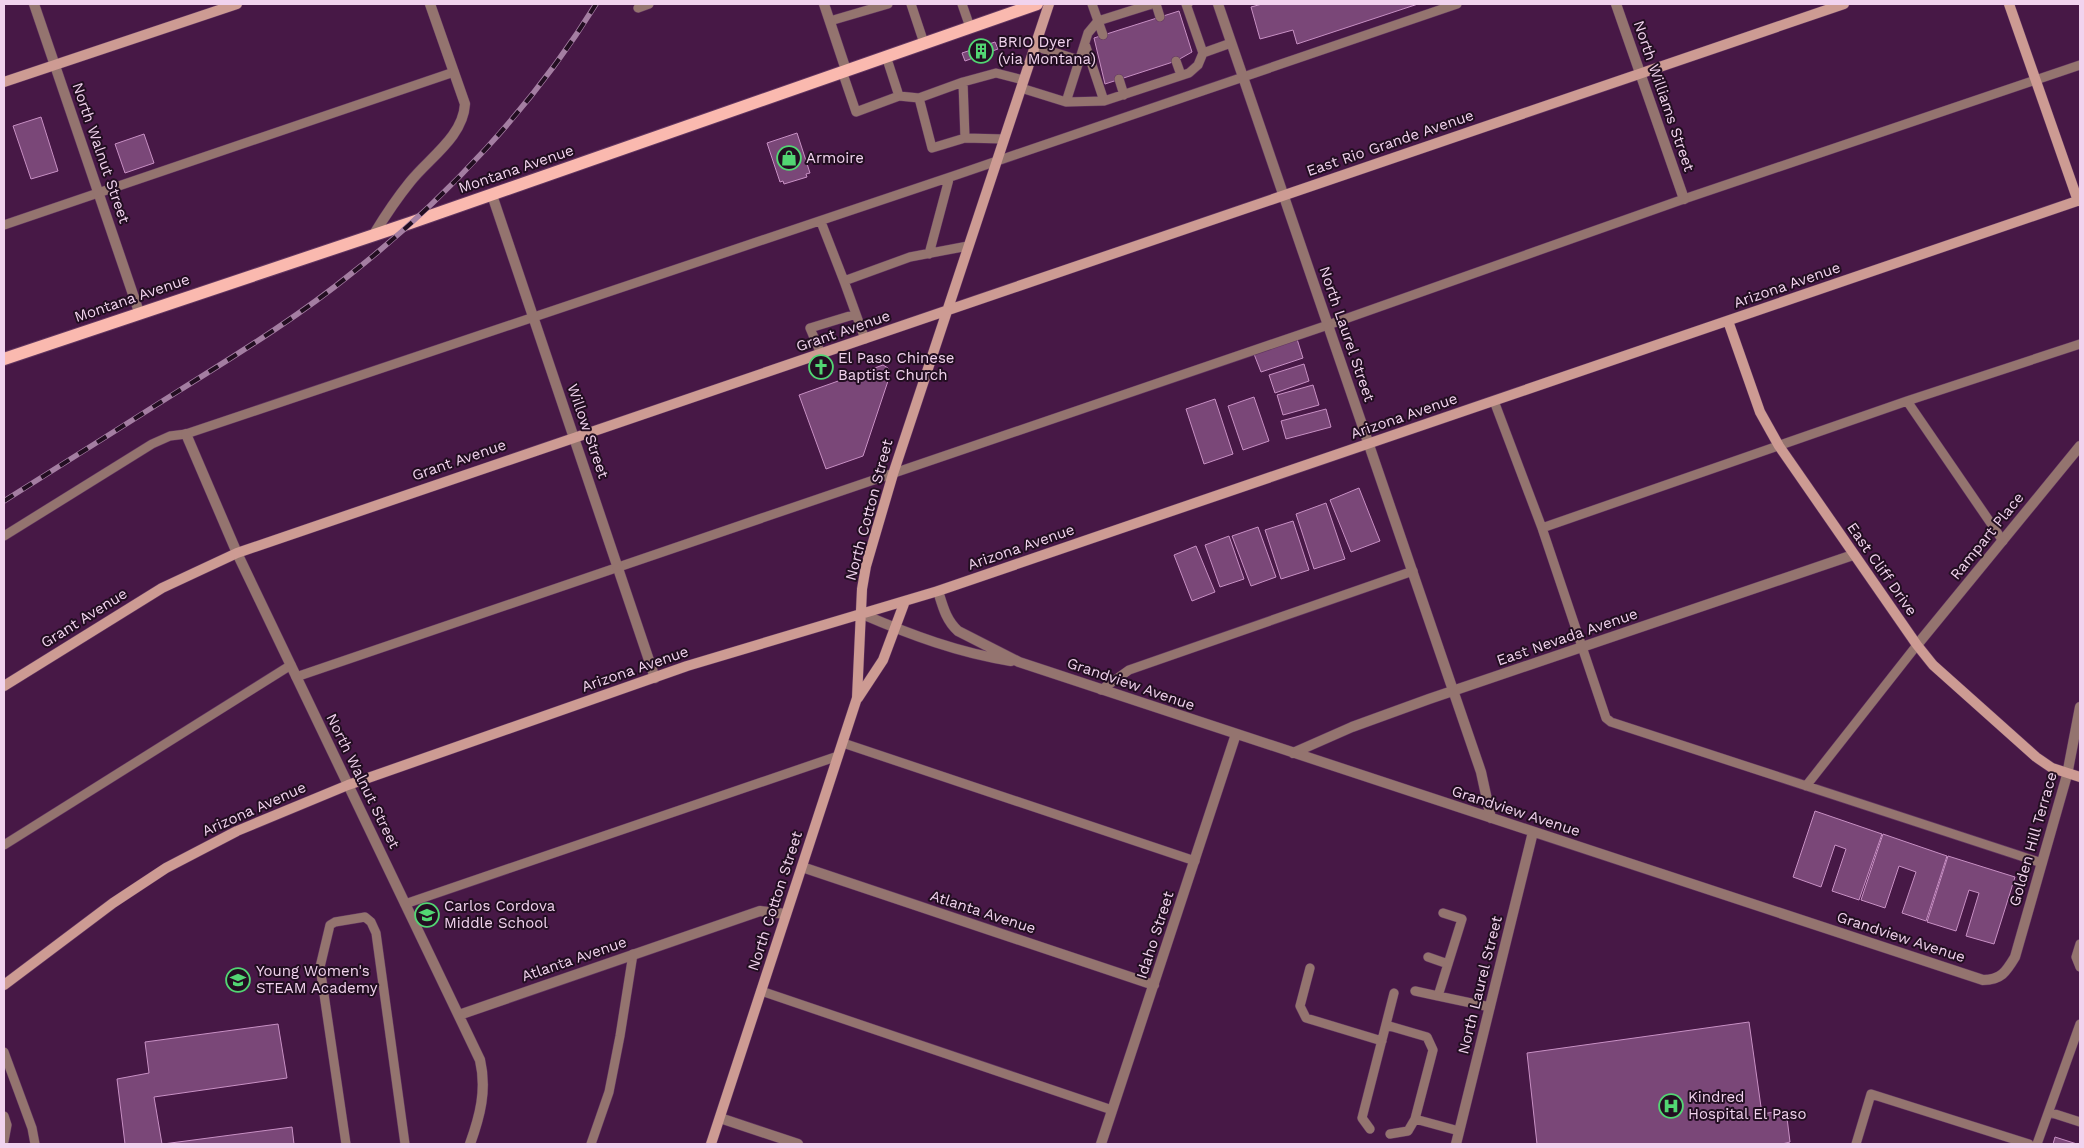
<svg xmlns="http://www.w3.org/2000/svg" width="2084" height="1148" font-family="'Work Sans',sans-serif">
<rect width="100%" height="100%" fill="#471846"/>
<path fill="#7a4778" stroke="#c890c4" d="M1262,4h156l-121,40 -4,-14 -33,9 -9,-32z
M1179,11l13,41 -16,9 -71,23 -11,-46z
M995,42l3,7 -33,12 -3,-8z
M41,117l17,54 -27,8 -18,-53z
M797,133l13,40 -4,1 1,3 -23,7 -1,-3 -3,1 -13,-39z
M144,134l10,29 -29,10 -10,-29z
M1297,339l6,19 -42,14 -7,-18z
M1304,364l5,17 -34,12 -6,-18z
M883,365l5,3 1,10 -26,78 -37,13 -27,-74z
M1313,385l6,20 -36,10 -6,-20z
M1254,397l15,44 -26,9 -15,-44z
M1215,399l18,55 -29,10 -18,-55z
M1326,409l5,18 -45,12 -5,-18z
M1359,488l21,53 -29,11 -21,-52z
M1326,503l19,56 -31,10 -18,-55z
M1293,521l16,49 -28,9 -16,-49z
M1258,527l18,50 -25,9 -19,-50z
M1229,536l15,43 -24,8 -15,-42z
M1196,546l19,46 -23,9 -18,-46z
M1815,811l67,23 -23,66 -27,-9 14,-42 -11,-4 -14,42 -28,-10z
M1883,834l64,22 -21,65 -24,-8 14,-41 -17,-6 -14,42 -24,-8z
M1948,856l67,21 -21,67 -28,-8 13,-43 -10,-3 -13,41 -29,-9z
M1749,1022l13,92 24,-4 4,32 -8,2h-245l-10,-91z
M278,1024l9,54 -133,19 8,47h-37l-8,-65 32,-6 -4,-31z
M292,1127l2,17h-131z
M2055,1137l22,7h-24z"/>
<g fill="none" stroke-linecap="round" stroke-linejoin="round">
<g stroke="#623661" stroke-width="10">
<path id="lane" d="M911,4l13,39
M962,4l8,23
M1092,4l11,31
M1156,4l4,13
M1188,4h-2l17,49 28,-10
M638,8l11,-4
M830,21l58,-17
M1085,44l19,57 85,-28 9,-8 5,-12
M1034,46l45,14
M886,56l13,40
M1176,61l5,14
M842,71l14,41 43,-16 20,2
M1119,79l5,16
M963,82l33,-9 27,7
M1021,88l45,14 22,-69 10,-12 54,-17
M1066,102l38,-1
M965,138l-2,-56 -44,16 13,50 33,-10 39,1
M821,222l23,59
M4,225l450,-153
M929,254l20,-75
M865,339l-21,-58 66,-24 58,-11
M821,354l-11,-26 46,-14
M1494,401l48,127 64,190 5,4 431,141
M1907,401l96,140
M1542,528l365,-127 173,-57
M4,536l148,-92 18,-8 16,-2c424,-141 848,-285 1271,-430
M296,677l1032,-352 356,-126 396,-134
M1101,690l28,-20 284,-99
M843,743l352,118
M1806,786l111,-141
M4,845l287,-180
M405,904l433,-148
M1443,913l19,6 -24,77 52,11
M2080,944l-4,13 4,10
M1428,957l20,7
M1310,968l-10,38 6,12 76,23
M761,991l351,119
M1415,991l23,5
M1386,1025l41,12 6,13 -18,69
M4,1052l28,76 3,16
M2049,1112l31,10
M4,1116l3,9 -3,16
M1370,1129l-8,-11 32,-125
M1390,1134l18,-3 7,-12 44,12
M346,1144l-26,-177 10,-42 5,-3 30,-5 6,5 5,11 29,211
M591,1144l18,-52 11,-56 13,-82
M1856,1144l15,-50 158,50
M2037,1144l43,-120"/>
</g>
<g stroke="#623661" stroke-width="11">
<path id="street" d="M34,4l105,308
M824,4l22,66
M1218,4l263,768 10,46
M1616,4l68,195
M492,195l163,483
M374,234c11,-18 23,-36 36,-52 19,-24 53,-45 55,-78l-35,-100
M186,434l51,119 243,507c7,30 0,56 -10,84
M938,591c5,16 8,29 20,40l61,31 964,318c18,0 23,-8 32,-23l52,-182 13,-68
M862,614c49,21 97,39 149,47
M1917,645l163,-199
M1293,753l59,-26 77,-28 424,-144
M802,867l352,118
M459,1015l301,-104 26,3
M720,1118l78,26
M1101,1144l135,-410
M1456,1144l77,-312"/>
</g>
<g stroke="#623661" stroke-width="11">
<path id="secondary" d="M2009,4l69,197
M4,82l233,-78
M1728,321l32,91 19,34 138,199 16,20 103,92 16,11 28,9
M4,686l158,-98 75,-35 1607,-549
M858,698l25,-38 22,-59
M4,985l109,-82 53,-35 71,-37 111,-46 339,-119 251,-75 1142,-391
M711,1144l146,-446 5,-109 4,-23 27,-92 156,-470"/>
</g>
<g stroke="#623661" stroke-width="14">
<path id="primary" d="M4,359l406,-136 627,-219"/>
</g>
<use href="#lane" stroke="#94746f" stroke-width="9"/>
<use href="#street" stroke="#94746f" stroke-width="10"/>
<use href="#secondary" stroke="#cd9b93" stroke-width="10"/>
<use href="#primary" stroke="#fab9af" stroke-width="12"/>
<g stroke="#a47ea2" stroke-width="5.5">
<path id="rail" d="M4,501c59,-37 117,-74 176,-111 59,-37 118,-73 172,-117 94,-74 181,-167 244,-269"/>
</g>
<use href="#rail" stroke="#220e21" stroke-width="4" stroke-dasharray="11" stroke-linecap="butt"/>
</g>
<defs>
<g id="building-ring" transform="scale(1.25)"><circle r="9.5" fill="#220e21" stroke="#52d673" stroke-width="1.5"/><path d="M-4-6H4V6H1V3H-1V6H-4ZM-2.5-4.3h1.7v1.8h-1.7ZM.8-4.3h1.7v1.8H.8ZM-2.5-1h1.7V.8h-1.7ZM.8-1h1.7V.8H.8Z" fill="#52d673"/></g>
<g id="shop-ring" transform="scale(1.25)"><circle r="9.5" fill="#220e21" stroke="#52d673" stroke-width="1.5"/><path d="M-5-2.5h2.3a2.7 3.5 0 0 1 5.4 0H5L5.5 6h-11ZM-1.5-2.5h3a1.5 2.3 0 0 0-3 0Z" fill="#52d673"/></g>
<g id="church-ring" transform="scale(1.25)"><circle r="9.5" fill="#220e21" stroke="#52d673" stroke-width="1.5"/><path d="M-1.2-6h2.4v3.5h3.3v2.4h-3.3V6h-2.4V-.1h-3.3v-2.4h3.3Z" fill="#52d673"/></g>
<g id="school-ring" transform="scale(1.25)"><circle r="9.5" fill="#220e21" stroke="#52d673" stroke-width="1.5"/><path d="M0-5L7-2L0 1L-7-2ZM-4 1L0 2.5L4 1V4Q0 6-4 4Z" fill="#52d673"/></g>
<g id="hospital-ring" transform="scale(1.25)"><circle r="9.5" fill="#220e21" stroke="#52d673" stroke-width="1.5"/><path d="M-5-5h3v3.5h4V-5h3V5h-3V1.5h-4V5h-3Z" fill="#52d673"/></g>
</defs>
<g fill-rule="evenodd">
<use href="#building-ring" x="981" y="51"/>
<use href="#shop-ring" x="789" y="158"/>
<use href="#church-ring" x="821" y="367"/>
<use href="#school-ring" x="427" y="915"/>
<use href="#school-ring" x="238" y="980"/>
<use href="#hospital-ring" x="1671" y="1106"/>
</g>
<g text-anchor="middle" stroke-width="4" stroke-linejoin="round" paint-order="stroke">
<g font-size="15" fill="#f1d3ee" stroke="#220e21" text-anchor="start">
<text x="998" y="47">BRIO Dyer<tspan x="998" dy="17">(via Montana)</tspan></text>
<text x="806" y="163">Armoire</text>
<text x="838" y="363">El Paso Chinese<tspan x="838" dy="17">Baptist Church</tspan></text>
<text x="444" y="911">Carlos Cordova<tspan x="444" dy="17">Middle School</tspan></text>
<text x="256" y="976">Young Women's<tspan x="256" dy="17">STEAM Academy</tspan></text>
<text x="1688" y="1102">Kindred<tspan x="1688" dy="17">Hospital El Paso</tspan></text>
</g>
<g font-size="15" fill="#f1d3ee" stroke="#220e21">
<text transform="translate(1664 96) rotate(71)" y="5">North Williams Street</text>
<text transform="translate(1390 143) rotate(-19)" y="5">East Rio Grande Avenue</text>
<text transform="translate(101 153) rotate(71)" y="5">North Walnut Street</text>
<text transform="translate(516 169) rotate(-19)" y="5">Montana Avenue</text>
<text transform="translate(1787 285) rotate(-19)" y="5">Arizona Avenue</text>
<text transform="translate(132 298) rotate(-19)" y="5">Montana Avenue</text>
<text transform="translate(843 331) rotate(-19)" y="5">Grant Avenue</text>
<text transform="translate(1347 334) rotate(71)" y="5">North Laurel Street</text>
<text transform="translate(1404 416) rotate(-19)" y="5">Arizona Avenue</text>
<text transform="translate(588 431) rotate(71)" y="5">Willow Street</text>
<text transform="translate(459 460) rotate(-19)" y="5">Grant Avenue</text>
<text transform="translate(869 510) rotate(-75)" y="5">North Cotton Street</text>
<text transform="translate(1987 536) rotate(-51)" y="5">Rampart Place</text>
<text transform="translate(1021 547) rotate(-19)" y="5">Arizona Avenue</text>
<text transform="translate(1882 569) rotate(55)" y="5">East Cliff Drive</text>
<text transform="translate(84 618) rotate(-32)" y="5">Grant Avenue</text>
<text transform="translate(1567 637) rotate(-19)" y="5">East Nevada Avenue</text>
<text transform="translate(635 669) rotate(-19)" y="5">Arizona Avenue</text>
<text transform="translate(1131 684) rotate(19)" y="5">Grandview Avenue</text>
<text transform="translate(363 781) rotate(64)" y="5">North Walnut Street</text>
<text transform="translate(254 809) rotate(-24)" y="5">Arizona Avenue</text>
<text transform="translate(1516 811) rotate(18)" y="5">Grandview Avenue</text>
<text transform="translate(2033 839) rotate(-74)" y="5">Golden Hill Terrace</text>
<text transform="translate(775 901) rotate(-72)" y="5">North Cotton Street</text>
<text transform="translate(983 912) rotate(18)" y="5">Atlanta Avenue</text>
<text transform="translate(1155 935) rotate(-72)" y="5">Idaho Street</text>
<text transform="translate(1901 937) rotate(18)" y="5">Grandview Avenue</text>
<text transform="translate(574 959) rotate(-19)" y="5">Atlanta Avenue</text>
<text transform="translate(1480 985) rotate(-76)" y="5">North Laurel Street</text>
</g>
</g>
<rect width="2084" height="1148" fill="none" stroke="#f1d3ee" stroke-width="10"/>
</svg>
